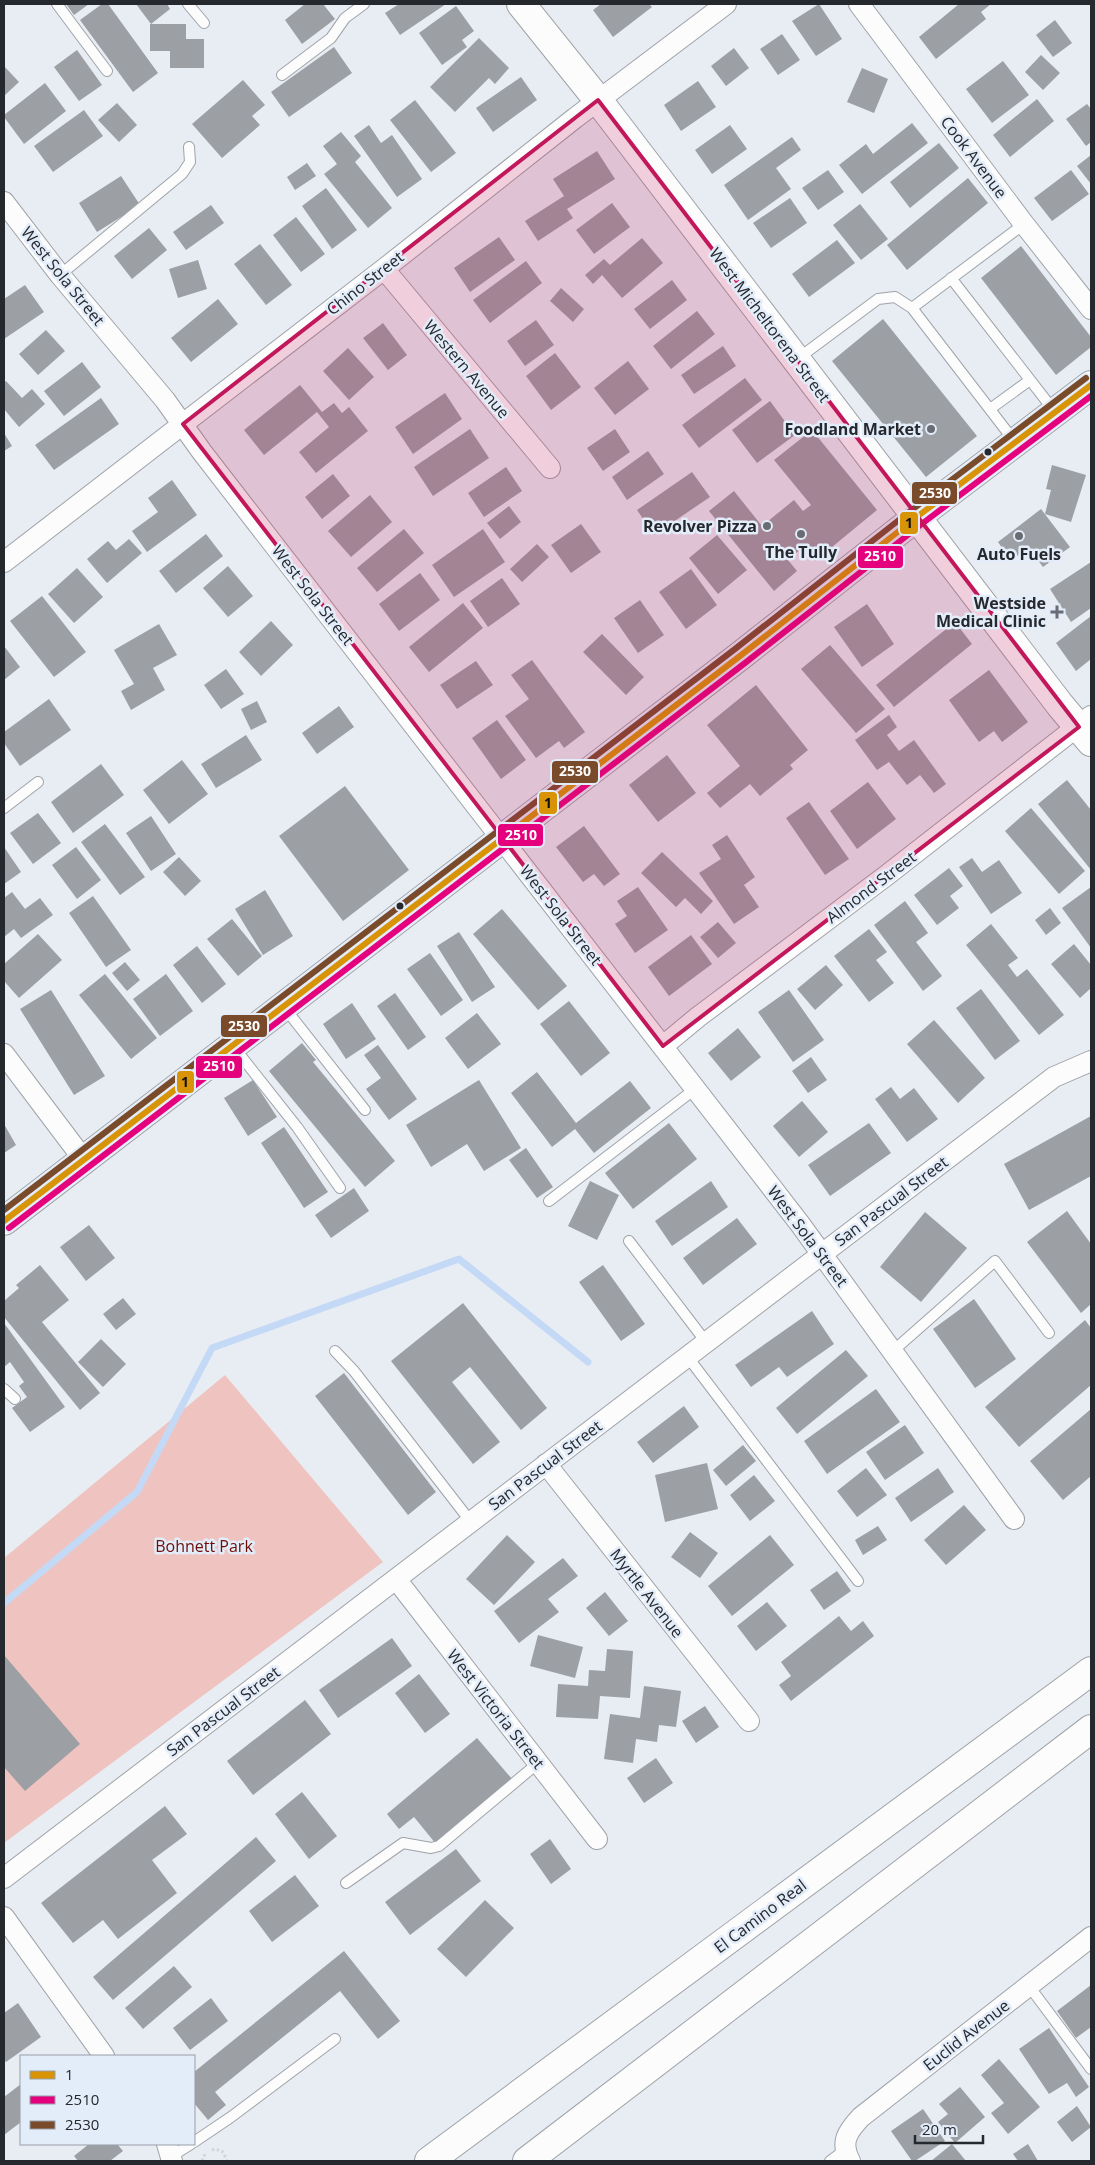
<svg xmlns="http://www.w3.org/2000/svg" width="1095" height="2165" font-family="'Open Sans',sans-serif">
<rect width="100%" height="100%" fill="#e8edf4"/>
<path fill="#efc4c0" d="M225,1375l158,187 -379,281v-285z"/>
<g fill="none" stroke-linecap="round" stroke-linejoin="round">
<path stroke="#c4d9f5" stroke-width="7" d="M4,1603l133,-111 75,-144 247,-89 129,103"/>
</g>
<path fill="#9c9fa4" d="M66,4h23l-15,11z
M102,4h6l50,69 -25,19 -53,-72z
M136,4h31l3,5 -19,15z
M305,4h18l12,15 -33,25 -17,-24z
M399,4h47l-46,31 -15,-22z
M601,4h48l3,3 -39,30 -20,-27z
M819,4l23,35 -26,17 -24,-35z
M959,4h32l-10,8 5,7 -50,40 -17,-22z
M456,6l18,25 -12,9 5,7 -25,18 -23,-32z
M1055,20l17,23 -19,14 -17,-22z
M150,24h36v15h18v29h-34v-17h-20z
M782,34l18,26 -22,15 -18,-26z
M479,38l30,30 -14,16 -6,-6 -34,34 -25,-25z
M334,47l18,26 -63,44 -18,-25z
M734,48l15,20 -23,18 -15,-20z
M77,50l25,35 -23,16 -25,-34z
M1041,55l19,18 -17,17 -18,-18z
M1003,61l26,34 -37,28 -26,-34z
M4,66l15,16 -15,14z
M862,68l26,11 -14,34 -27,-11z
M521,77l16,23 -44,32 -17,-24z
M243,80l22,25 -13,11 8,9 -38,33 -30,-34z
M698,81l18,26 -35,24 -17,-26z
M45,83l21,28 -42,33 -20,-27v-2z
M1037,99l17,22 -44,36 -17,-22z
M415,100l41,53 -25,19 -41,-52z
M117,103l20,22 -18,17 -21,-22z
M1087,104l4,5v33l-5,4 -20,-27z
M84,110l19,26 -50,36 -19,-26z
M912,123l16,20 -66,51 -23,-29 27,-21 7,10z
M369,125l12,18 11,-8 30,44 -25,18 -43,-61z
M730,125l17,24 -35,25 -17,-24z
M341,132l20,24 -6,6 37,46 -24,20 -44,-54 13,-10 -14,-18z
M792,137l9,13 -25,18 15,21 -43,31 -24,-35z
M939,143l20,25 -49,40 -20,-26z
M597,151l18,28 -48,30 6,9 -35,23 -13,-20 39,-25 -11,-17z
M1091,155v29l-14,-18z
M307,163l9,13 -21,14 -8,-13z
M828,170l16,22 -26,18 -16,-22z
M1071,170l18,24 -37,27 -18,-23z
M121,176l19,29 -43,27 -18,-29z
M968,178l20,25 -81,67 -20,-25z
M326,188l31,42 -25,19 -30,-43z
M790,198l17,25 -36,25 -18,-25z
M612,203l18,24 -36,27 -18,-24z
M860,204l28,35 -27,21 -28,-35z
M211,205l13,18 -38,27 -13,-18z
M296,217l29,37 -24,18 -28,-37z
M149,228l18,22 -35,29 -18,-23z
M499,237l16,23 -45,32 -16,-24z
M642,238l21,25 -41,35 -20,-23 -9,9 -8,-9 19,-16 6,6z
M837,240l18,23 -46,34 -17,-23z
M260,244l32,41 -26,20 -32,-41z
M1021,246l70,91v10l-35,28 -75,-97z
M198,260l9,29 -29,9 -9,-29z
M526,261l16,22 -52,40 -17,-23z
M672,280l15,20 -37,29 -16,-20z
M25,285l19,27 -40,27v-40z
M561,288l23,21 -11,13 -23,-21z
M218,299l20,25 -47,38 -20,-24z
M697,311l18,23 -44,35 -18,-23z
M883,319l94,117 -51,41 -94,-116z
M536,320l18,25 -29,21 -18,-25z
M383,323l24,32 -19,15 -25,-32z
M46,330l19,21 -27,24 -19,-21z
M723,346l13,20 -42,28 -13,-19z
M348,348l26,29 -25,23 -26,-29z
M555,353l26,34 -30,23 -25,-34z
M628,361l21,28 -34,26 -21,-27z
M82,362l19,25 -37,29 -20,-25z
M745,378l17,22 -63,48 -17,-23z
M6,381l16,17 10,-9 13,15 -26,23 -15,-18v-26z
M300,385l22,27 12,-9 8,10 7,-6 19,24 -52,42 -17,-21 30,-25 -12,-15 -53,43 -20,-25z
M445,393l17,26 -49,35 -18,-27z
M101,398l18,26 -65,46 -19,-25z
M770,401l25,34 -38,28 -25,-33z
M470,429l19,29 -56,38 -19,-29z
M615,429l15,23 -27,19 -16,-23z
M812,430l65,80 -62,51 -12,-14 -15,13 9,11 -23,20 -65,-80 25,-20 28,35 32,-26 9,11 8,-6 -37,-45z
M4,433l8,13 -8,5z
M648,451l16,23 -37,26 -15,-23z
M1052,465l34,10 -15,47 -26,-8 6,-24 -5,-1z
M506,467l16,24 -38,26 -16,-24z
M692,472l18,25 -56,38 -17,-25z
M333,474l17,22 -28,23 -17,-22z
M172,480l25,35 -50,37 -15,-21 26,-19 -10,-14z
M370,495l22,27 -41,35 -23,-26z
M509,506l12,16 -21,17 -13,-16z
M1041,509l29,38 -27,20 -15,-20 -17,14 -13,-19z
M581,524l20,28 -30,21 -20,-28z
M404,529l20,24 -47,39 -20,-24z
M483,529l22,33 -51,35 -22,-32z
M206,534l17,22 -47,37 -17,-22z
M717,535l30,35 -29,24 -29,-36z
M129,539l13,14 -35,30 -20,-24 21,-18 8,9z
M537,544l12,13 -27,25 -12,-13z
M1091,562v46l-20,14 -21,-33z
M228,566l25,30 -25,21 -25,-29z
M77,568l26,29 -29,26 -26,-29z
M691,569l26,36 -31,24 -27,-37z
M420,573l20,27 -41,31 -20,-27z
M502,578l18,26 -32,23 -18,-26z
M42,596l44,56 -32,25 -44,-56z
M640,600l24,35 -26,18 -24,-35z
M463,603l20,25 -54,44 -20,-25z
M867,604l27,40 -32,23 -28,-40z
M1091,616v43l-15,12 -20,-28z
M271,621l22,24 -32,31 -22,-24z
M955,622l17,22 -78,63 -18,-22z
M159,624l18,31 -24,13 12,22 -34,20 -10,-19 13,-7 -20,-34z
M602,634l42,43 -18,18 -43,-43z
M830,645l55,64 -29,24 -55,-64z
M4,646l16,21 -16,13z
M532,660l53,72 -21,16 -5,-7 -23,17 -31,-42 24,-17 -18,-24z
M476,661l17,24 -36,24 -17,-24z
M226,669l18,25 -23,15 -17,-24z
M989,670l39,52 -26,20 -8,-11 -15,11 -30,-42z
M756,685l52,65 -18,15 3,4 -33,27 -10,-12 -30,24 -13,-15 33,-27 -33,-41z
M49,699l22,31 -51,36 -16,-23v-11z
M257,701l10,21 -16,8 -10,-21z
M339,706l15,21 -37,27 -15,-21z
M889,715l8,12 -10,8 12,16 15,-11 32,44 -12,9 -14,-18 -13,10 -18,-23 -12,8 -22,-30z
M497,720l29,40 -25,19 -29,-41z
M246,735l16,25 -46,28 -15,-24z
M667,755l29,38 -38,29 -29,-37z
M182,760l26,34 -39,30 -26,-34z
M101,764l23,31 -51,38 -22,-31z
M1067,780l24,30v60l-53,-66z
M868,782l28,37 -39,30 -27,-38z
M345,786l64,84 -66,51 -64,-85z
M809,802l40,57 -24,16 -39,-57z
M1031,808l54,63 -26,23 -54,-63z
M38,813l23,30 -28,21 -23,-31z
M151,816l25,38 -25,17 -25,-38z
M105,824l40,53 -25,18 -39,-53z
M584,826l36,48 -16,12 -10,-12 -11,8 -27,-35z
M727,835l28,42 -11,8 15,22 -25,17 -35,-51 22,-14 -9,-14z
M4,847l17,25 -17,12z
M76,847l25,33 -24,19 -25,-34z
M662,852l51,49 -12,13 -16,-16 -9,9 -35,-34z
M179,857l22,24 -16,15 -22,-24z
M972,858l10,14 17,-12 23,33 -31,21 -32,-47z
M949,868l14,18 -13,10 9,12 -22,17 -23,-30z
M638,887l30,43 -33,23 -20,-29 12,-8 -10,-15z
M1091,887v61l-29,-40z
M265,890l28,46 -30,19 -28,-46z
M12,892l13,17 15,-11 13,17 -32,23 -7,-9 -10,8v-39z
M93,896l38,54 -25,17 -37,-54z
M905,901l23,32 -12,9 26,34 -19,15 -49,-66z
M1050,908l11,15 -15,12 -11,-15z
M502,909l65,77 -29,24 -65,-76z
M232,919l30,37 -24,20 -31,-37z
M718,922l18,21 -18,15 -18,-21z
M991,924l27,34 -10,7 9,12 10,-8 37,46 -25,20 -73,-90z
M869,929l18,23 -11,8 18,23 -25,19 -35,-46z
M459,932l36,55 -23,15 -35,-56z
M38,934l24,26 -43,38 -15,-17v-17z
M691,935l21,29 -43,32 -21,-29z
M1074,944l17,21v23l-11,10 -29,-34z
M197,946l29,38 -24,19 -29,-38z
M430,953l33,47 -22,16 -34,-47z
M125,962l15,18 -13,11 -15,-18z
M826,965l17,20 -28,25 -18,-21z
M105,974l52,64 -26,21 -52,-64z
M166,974l27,37 -33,25 -27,-37z
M981,989l39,52 -25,19 -39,-52z
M51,990l54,86 -31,19 -54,-86z
M789,990l35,50 -31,22 -35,-50z
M395,993l31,44 -18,13 -31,-44z
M569,1001l41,52 -29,23 -41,-52z
M352,1003l24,36 -30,20 -23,-35z
M477,1013l24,31 -33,25 -23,-31z
M934,1020l51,58 -27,25 -51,-59z
M738,1028l23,29 -30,24 -23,-28z
M302,1043l14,17 -3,2 82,99 -30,26 -96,-116z
M378,1045l39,54 -28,21 -23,-31 15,-11 -17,-23z
M811,1057l16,23 -19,13 -16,-22z
M537,1072l39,51 54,-42 21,27 -57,45 -19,-24 -23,18 -41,-54z
M253,1080l24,37 -29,19 -24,-38z
M479,1080l42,68 -37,23 -17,-27 -36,23 -25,-42z
M891,1087l9,12 14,-11 24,31 -31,23 -32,-43z
M802,1101l26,31 -29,25 -26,-31z
M1091,1116v60l-62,34 -25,-46z
M669,1123l28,36 -64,50 -28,-36z
M869,1123l22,30 -61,43 -22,-31z
M4,1124l12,21 -12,8z
M284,1127l44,65 -24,16 -43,-65z
M526,1148l27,39 -16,11 -28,-38z
M590,1181l29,14 -22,45 -29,-14z
M711,1181l17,26 -56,39 -17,-25z
M354,1188l15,23 -38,27 -16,-23z
M1067,1211l24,33v60l-10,9 -54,-71z
M925,1212l42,36 -46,54 -41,-35z
M737,1218l20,26 -54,41 -20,-27z
M89,1225l26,33 -29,23 -26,-34z
M40,1265l29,35 -27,22 58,71 -20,17 -76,-93v-16l15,-13 -3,-3z
M603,1265l42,59 -24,17 -42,-59z
M123,1298l13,16 -20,16 -13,-16z
M974,1299l42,60 -41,29 -42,-59z
M463,1303l84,105 -26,22 -51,-63 -18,15 48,60 -27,22 -82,-103z
M812,1311l22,33 -47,33 -8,-10 -28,20 -16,-22z
M1085,1320l6,8v57l-72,62 -34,-40z
M4,1323l61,84 -35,25 -18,-24 15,-11 -8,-11 5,-4 -14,-20 -6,5z
M101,1339l25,25 -23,23 -25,-25z
M846,1350l22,26 -71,58 -21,-26z
M344,1373l92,119 -28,23 -93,-119z
M876,1389l24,33 -73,52 -23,-33z
M684,1406l15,21 -46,36 -16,-21z
M1091,1409v67l-28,24 -33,-39z
M905,1425l19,28 -39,27 -19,-28z
M743,1445l13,16 -30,25 -13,-16z
M707,1463l11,46 -53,13 -10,-47z
M866,1468l21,27 -30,22 -20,-26z
M938,1468l16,24 -43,30 -16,-24z
M754,1475l21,26 -25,20 -20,-26z
M964,1505l22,25 -40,35 -22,-25z
M878,1526l9,14 -24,15 -8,-15z
M690,1532l28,21 -18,25 -29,-21z
M507,1535l28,27 -41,43 -28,-26z
M770,1535l24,30 -62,51 -24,-30z
M563,1558l15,18 -30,23 11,13 -40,31 -25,-32z
M837,1571l14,20 -27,19 -14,-20z
M605,1592l23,29 -19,15 -23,-28z
M767,1602l20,24 -31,25 -19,-25z
M839,1616l12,15 12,-10 11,15 -83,65 -12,-16 12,-9 -10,-14z
M538,1635l45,12 -8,31 -45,-12z
M392,1638l20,28 -74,52 -19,-28z
M607,1649l26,2 -3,47 -30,-2 -2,23 -42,-2 2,-33 30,2 1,-16 16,1z
M4,1655l76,89 -55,47 -21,-24z
M419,1674l31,40 -25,19 -30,-40z
M644,1686l37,5 -5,36 -17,-2 -2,17 -21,-3 -3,24 -29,-4 6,-45 30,4z
M305,1700l26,34 -78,61 -26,-34z
M705,1706l14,21 -23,16 -14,-22z
M477,1738l35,41 -76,65 -22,-27 -15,12 -12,-15z
M656,1758l17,25 -29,20 -17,-25z
M302,1792l35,44 -28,23 -34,-45z
M165,1806l22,28 -35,26 25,33 -59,46 -15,-19 -30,23 -32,-40z
M256,1837l20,24 -163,139 -20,-23z
M550,1839l21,30 -20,15 -21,-30z
M456,1849l25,32 -71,54 -25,-33z
M295,1875l24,31 -47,36 -23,-31z
M485,1900l29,28 -48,49 -29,-28z
M344,1951l56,70 -22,18 -38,-48 -125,101 11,13 -18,15 -14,-17v-31z
M174,1966l18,21 -49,42 -18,-21z
M1091,1985v42l-15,11 -19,-27z
M211,1998l17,23 -38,29 -17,-22z
M18,2003l23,34 -35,25 -2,-3v-46z
M1049,2028l40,59 -13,10 -9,-14 -18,11 -30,-45z
M999,2059l41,48 -32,27 -17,-21 13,-10 -23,-28z
M21,2084v38l-17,13v-38z
M960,2087l25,30 -30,26 -17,-21 10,-8 -9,-10z
M1077,2106l14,21 -19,15 -15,-20z
M923,2109l22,32 -30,20h-3l-21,-30z
M89,2144h28l6,7 -13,10h-32l-4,-5z
M952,2144l14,17h-35z
M1028,2144l10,17h-20l-5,-7z"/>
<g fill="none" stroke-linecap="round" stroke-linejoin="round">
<g stroke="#9fa3a8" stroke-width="12">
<path id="lane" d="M57,4l50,67
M188,4l16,19
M282,75l49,-37 14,-20 19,-14
M60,275l122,-101 8,-12 -1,-15
M951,278l104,134
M912,308l112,-84
M796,360l82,-61 17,-2 17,11 103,134
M990,409l40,-29
M4,808l34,-26
M284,1007l81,103
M233,1046l64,81 43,61
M549,1201l146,-112
M629,1241l77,101
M335,1351l19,20 117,151
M893,1351l102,-90 54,72
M687,1356l171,225
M4,1389l11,10
M346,1883l57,-40 28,5 8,-2 99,-83
M1029,1986l62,83
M194,2142l37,-25 104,-78
M172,2156l19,-12
M830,2161l15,-11"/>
</g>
<g stroke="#9fa3a8" stroke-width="22">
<path id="street" d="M859,4l165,220 67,85
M4,202l56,73 105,125 37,52 598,772 214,295
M384,269l166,199
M4,562l380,-293 191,-151 151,-114
M663,1046l35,-29 189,-142 204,-159
M4,1054l80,106
M546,1464l203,257
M396,1579l201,260
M4,1878l1050,-801 37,-16
M4,1917l100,139
M167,2144l5,17
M850,2161c-10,-19 -3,-29 11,-44l230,-180"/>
</g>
<g stroke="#9fa3a8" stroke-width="30">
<path id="secondary" d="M521,4l77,96 462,605 31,37
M4,1221l736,-565 178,-140 173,-131"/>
</g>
<g stroke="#9fa3a8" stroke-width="30">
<path id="highway" d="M429,2161l662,-490
M527,2161l564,-432"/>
</g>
<path stroke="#d2d4d5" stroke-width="3" stroke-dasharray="2.5 2.5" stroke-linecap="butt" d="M212,2150l4,-1 7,3 4,9
M202,2161l3,-7"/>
<use href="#lane" stroke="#fcfcfd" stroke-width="10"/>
<use href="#street" stroke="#fcfcfd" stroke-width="20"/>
<use href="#secondary" stroke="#fcfcfd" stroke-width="28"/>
<use href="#highway" stroke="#fcfcfd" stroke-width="28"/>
<g stroke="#e3ecf9" stroke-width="10">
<path id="bus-1" d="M4,1221l736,-565 178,-140 173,-131"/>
</g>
<g stroke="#e3ecf9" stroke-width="10">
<path id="bus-2" d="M9,1228l736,-565 178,-140 168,-127"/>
</g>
<g stroke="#e3ecf9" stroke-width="10">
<path id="bus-3" d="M4,1210l731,-561 178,-140 173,-131"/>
</g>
<use href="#bus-1" stroke="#d89307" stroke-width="6"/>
<use href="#bus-2" stroke="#e5007d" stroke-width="6"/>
<use href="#bus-3" stroke="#7a4b2a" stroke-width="6"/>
</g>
<path fill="#c2185b" fill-opacity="0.2" stroke="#c2185b" stroke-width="4" stroke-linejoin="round" d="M598,100l481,627 -416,319 -480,-622z"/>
<g fill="#696d73" stroke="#e3ecf9" stroke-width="2">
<circle cx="931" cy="429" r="5"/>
<circle cx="767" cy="526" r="5"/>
<circle cx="801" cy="534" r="5"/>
<circle cx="1019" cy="536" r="5"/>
<path d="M1054.5 604.5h5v5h5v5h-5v5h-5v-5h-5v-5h5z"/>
</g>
<g fill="#25282d" stroke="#e3ecf9" stroke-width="2">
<circle cx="988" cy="452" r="4.5"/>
<circle cx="400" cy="906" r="4.5"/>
</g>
<g text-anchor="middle" stroke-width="5" stroke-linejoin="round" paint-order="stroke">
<g font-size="16" fill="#25282d" stroke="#e3ecf9">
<text transform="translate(974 157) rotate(53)" y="6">Cook Avenue</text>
<text transform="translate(63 276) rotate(51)" y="6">West Sola Street</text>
<text transform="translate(365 283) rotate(-38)" y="6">Chino Street</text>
<text transform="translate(770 325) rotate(53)" y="6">West Micheltorena Street</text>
<text transform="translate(467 369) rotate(50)" y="6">Western Avenue</text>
<text transform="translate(313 595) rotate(52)" y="6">West Sola Street</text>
<text transform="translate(871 887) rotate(-37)" y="6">Almond Street</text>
<text transform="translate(561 915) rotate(52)" y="6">West Sola Street</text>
<text transform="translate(891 1201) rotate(-37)" y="6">San Pascual Street</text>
<text transform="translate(808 1236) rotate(53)" y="6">West Sola Street</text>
<text transform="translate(545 1465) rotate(-37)" y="6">San Pascual Street</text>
<text transform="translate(647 1593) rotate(52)" y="6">Myrtle Avenue</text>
<text transform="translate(496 1709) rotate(52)" y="6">West Victoria Street</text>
<text transform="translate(223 1711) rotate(-37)" y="6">San Pascual Street</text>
<text transform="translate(760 1916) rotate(-37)" y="6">El Camino Real</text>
<text transform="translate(966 2035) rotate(-38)" y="6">Euclid Avenue</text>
</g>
<g font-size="16" font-weight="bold" fill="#25282d" stroke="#e3ecf9" text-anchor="end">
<text x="921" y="435">Foodland Market</text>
<text x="757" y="532">Revolver Pizza</text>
<text x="801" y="558" text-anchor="middle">The Tully</text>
<text x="1019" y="560" text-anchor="middle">Auto Fuels</text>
<text x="1046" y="609">Westside<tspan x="1046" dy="18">Medical Clinic</tspan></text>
</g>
<g font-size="16" fill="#6f0d06" stroke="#e3ecf9">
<text x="204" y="1552">Bohnett Park</text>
</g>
</g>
<g stroke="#e3ecf9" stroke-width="2">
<rect x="911" y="481" width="47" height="24" rx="5" fill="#7a4b2a"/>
<rect x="899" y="511" width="20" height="24" rx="5" fill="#d89307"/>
<rect x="857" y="545" width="47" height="24" rx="5" fill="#e5007d"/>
<rect x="551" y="760" width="48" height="24" rx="5" fill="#7a4b2a"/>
<rect x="538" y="791" width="20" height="24" rx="5" fill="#d89307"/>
<rect x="497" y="823" width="47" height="24" rx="5" fill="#e5007d"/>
<rect x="220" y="1014" width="48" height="24" rx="5" fill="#7a4b2a"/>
<rect x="195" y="1055" width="48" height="24" rx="5" fill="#e5007d"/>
<rect x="176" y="1070" width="19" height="24" rx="5" fill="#d89307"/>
</g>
<g font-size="14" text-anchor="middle" font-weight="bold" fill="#fff">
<text x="935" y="498">2530</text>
<text x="880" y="561">2510</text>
<text x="575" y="776">2530</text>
<text x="521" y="840">2510</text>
<text x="244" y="1031">2530</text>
<text x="219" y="1071">2510</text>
</g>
<g font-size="14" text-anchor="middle" font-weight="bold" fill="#111">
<text x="909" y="528">1</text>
<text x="548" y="808">1</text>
<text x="185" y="1087">1</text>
</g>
<rect width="1095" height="2165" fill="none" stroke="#25282d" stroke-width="10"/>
<rect x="20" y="2055" width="175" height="90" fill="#e3ecf9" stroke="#979ea7"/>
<rect x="30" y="2071" width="25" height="8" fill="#d89307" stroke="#979ea7"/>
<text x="65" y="2080" font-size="15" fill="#25282d">1</text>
<rect x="30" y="2096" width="25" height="8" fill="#e5007d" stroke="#979ea7"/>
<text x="65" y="2105" font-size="15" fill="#25282d">2510</text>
<rect x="30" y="2121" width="25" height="8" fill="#7a4b2a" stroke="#979ea7"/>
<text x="65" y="2130" font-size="15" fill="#25282d">2530</text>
<path d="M915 2135v8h68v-8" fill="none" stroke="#25282d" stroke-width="2.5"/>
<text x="922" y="2135" font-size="15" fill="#25282d" stroke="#e3ecf9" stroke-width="4" paint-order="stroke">20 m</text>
</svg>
